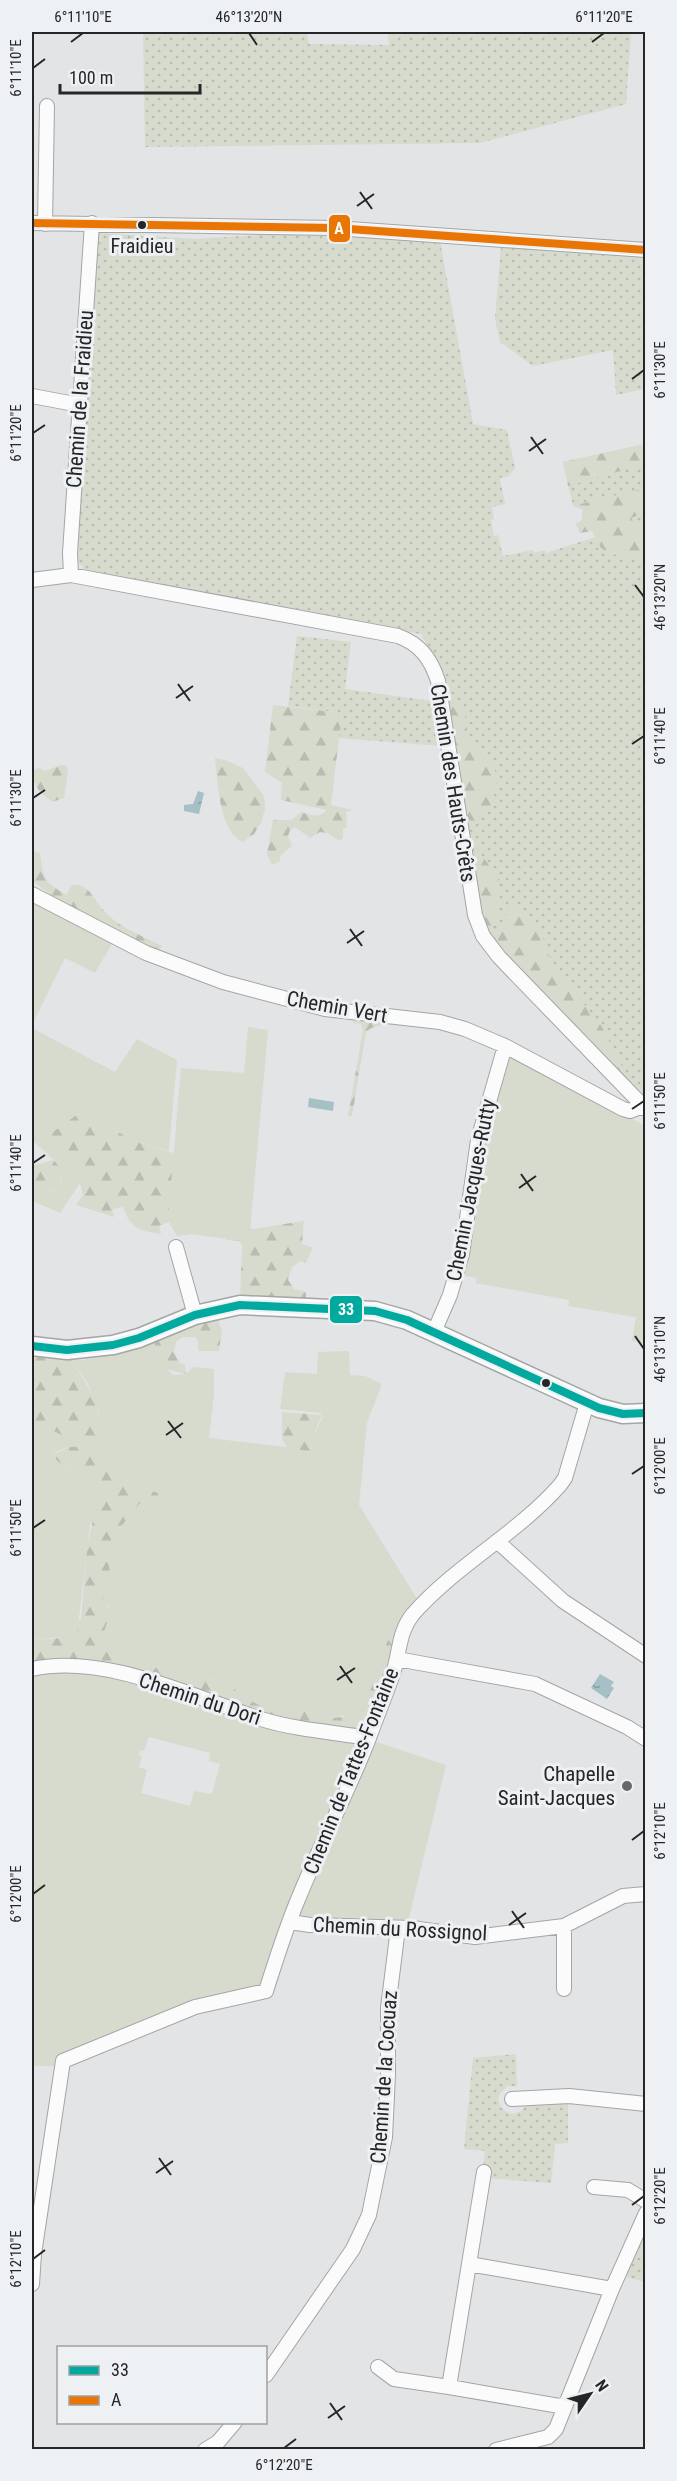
<svg xmlns="http://www.w3.org/2000/svg" width="677" height="2481" font-family="'Roboto Condensed',sans-serif">
<defs>
<pattern id="grass-dots" width="8" height="8" patternUnits="userSpaceOnUse" patternTransform="scale(1.5)"><rect width="8" height="8" fill="#d6dbce"/><path d="M2 2h.1M6 6h.1" fill="none" stroke="#b8bcb1" stroke-width="1.8" stroke-linecap="round"/></pattern>
<pattern id="forest-firs" width="22" height="20" patternUnits="userSpaceOnUse" patternTransform="scale(1.5)"><rect width="22" height="20" fill="#d6dbce"/><path d="M5 1l3.5 6h-7zM16 11l3.5 6h-7z" fill="#b8bcb1"/></pattern>
<pattern id="water-ripples" width="26" height="14" patternUnits="userSpaceOnUse" patternTransform="scale(1.5)"><rect width="26" height="14" fill="#a6c1c6"/><path d="M2 4q2-2 4 0t4 0M15 11q2-2 4 0t4 0" fill="none" stroke="#879da1"/></pattern>
</defs>
<rect width="100%" height="100%" fill="#e2e4e6"/>
<path fill="url(#grass-dots)" d="M143,32h164l2,12 80,1 -1,-13h243l-5,72 -146,39 -335,4z
M99,233l96,6 79,-5 166,7 33,183 34,6 8,38 -6,8 -9,2 5,26 -13,3 2,12 -3,1 3,16 4,-1 5,21 30,-6 1,3 11,-3 1,3 49,-16 -3,-7 -12,3 -4,-9 6,-4v-11l-9,-3 -10,-44 82,-18v655l-145,-149 -18,-31 -37,-245 -24,-40 -132,-23 -202,-39 -8,-9 -3,-14z
M501,246l144,11v132l-29,6 -3,-45 -80,16 -33,-24 -5,-23z
M297,636l54,6 -6,47 87,12 9,45 -102,-8 3,-25 -54,-7z
M516,2054l1,32h-9l-8,7c-4,10 2,19 13,21l8,-3 5,-6 42,-5v43l-13,1 -4,39 -64,-5 -4,-10 2,-17 -21,-2 9,-91z
M645,2227v55l-22,-6z"/>
<path fill="url(#forest-firs)" d="M645,444v20l-77,22 -5,-24z
M645,488v27l-2,-2 -12,5 14,18v24l-29,-5 -10,-4 -5,-3 -9,-17 -12,2 -4,-9 6,-4v-11l-9,-3z
M448,703l13,1 3,3 4,30 13,19 13,11 3,10 -4,26 -15,14 -2,8 -9,2z
M273,705l69,8 -11,92 22,5 -7,2 1,15 -4,2v9l-3,3 -13,-8 -7,-1 -10,6 -15,-11 -5,3 -2,6 4,10 -12,10v5l-8,4 -5,-11 6,-34h18l11,-8c10,4 18,6 25,-2l-46,-10 1,-17 -17,-11z
M215,758l13,3 15,7 21,28 1,13 -4,14 -7,11 -11,8c-24,-10 -25,-60 -28,-84z
M61,765h5l2,6 -4,27 -12,4 -13,-11 -7,-14 2,-7 4,-2 7,3z
M468,834l3,1 9,18 19,26c0,6 -2,9 -3,15 -1,16 9,24 -9,37l-5,-12z
M33,851l7,2c4,27 2,27 26,42l6,-10c17,-2 22,15 32,26 14,16 39,25 58,35l-3,5 -106,-54 -21,-17z
M510,895l36,47 2,12 6,11 48,62 28,55 -136,-141 11,-19z
M353,1020l63,5c-15,1 -39,-4 -50,7l-14,84h-4l15,-86 -2,-6 -8,-1z
M79,1113l19,5 33,22 55,17 4,77 -13,2 -8,-14 -10,4 2,8c-21,-3 -31,-6 -38,-27l-11,2 2,8 -38,-12 7,-10 -3,-12 -33,-47z
M53,1160c22,17 -2,38 -21,41v-20l2,-3 -2,-12z
M226,1220l27,9 51,-8 -2,23 11,4 -7,15 -5,-2 -9,6 -4,13 6,9 12,3v9l-66,-1 2,-55 -3,-4 -13,-1z
M219,1317v7l3,5 -3,22h-21v-11l-3,-3h-12l-7,5 -2,10 6,11 5,2 1,9 -28,-7 -4,-26 42,-17z
M32,1355l40,5 23,39 18,76 45,18v5l-17,4 -29,36 -5,19 3,12 -4,37 6,3 -11,32 9,14 10,8 37,5 36,10 26,2 10,3 13,13 17,9 27,1 45,12 11,-1 15,-7 15,-24v-11l16,-35 6,2 -10,39 -20,48 -77,-7 -137,-48 -118,-11v-23l27,-2 22,-19 6,-73 6,-26 -2,-43c-13,-5 -31,-9 -38,-22l17,-9 -16,-15 -22,-7z
M282,1412l40,3 -8,18 -1,20 -26,-6 -5,-8z"/>
<path fill="#d6dbce" fill-rule="evenodd" d="M32,900l81,42 -18,31 -30,-15 -33,67z
M248,1027l20,3 -19,212 -59,-8 -13,2 -9,-18 13,-150 63,5z
M32,1028l83,44 22,-33 40,21 -8,91 -38,-11 -33,-22 -19,-5 -32,23 22,25 11,22 -20,30 -28,-12 22,-10 8,-11 -5,-17 -25,-23z
M510,1052l135,74v218l-13,-3 4,-24 -68,-11 1,-6 -93,-17 1,-5 -17,-3 14,-96z
M154,1341l4,25 6,1 9,8 13,-1 7,-7 21,2v26l-5,43 78,9 25,6v-14l10,-21 -1,-5 -41,-4 5,-37 32,2 1,-22 31,-1 1,24 15,1 17,8 -15,39 -8,82 60,97 -25,40 -6,-2 -16,35v11l-6,16 -15,12 -20,4 -45,-12 -16,3 -11,-4 -17,-9 -13,-13 -10,-3 -26,-2 -36,-10 -37,-5 -10,-8 -9,-14 11,-32 -10,-7 8,-32 -3,-13 5,-19 29,-36 17,-4v-5l-45,-18 -10,-12 -4,-50 -11,-29 -16,-24h14l1,-4z
M32,1424l22,7 24,12 -2,4c-9,-1 -16,2 -23,8 6,13 25,17 38,22l9,38 -10,9 -13,111 -45,5z
M44,1672l35,1 64,11 211,57 7,5 -97,243 -41,6 -164,71h-27v-391zM149,1737l61,16 -1,8 11,3 -8,30 -18,-3 -4,15 -49,-13 6,-23 -8,-3 3,-11 -3,-1 1,-5 4,1z
M374,1741l72,24 -38,157 -105,-4 -4,-8z"/>
<path fill="url(#water-ripples)" d="M198,791l6,2 -5,21 -15,-3v-6l9,-1z
M309,1098l25,4 -1,9 -25,-4z
M600,1674l14,8 -3,4 3,2 -7,11 -16,-11z"/>
<g fill="none" stroke-linecap="round" stroke-linejoin="round">
<g stroke="#a3a5a6" stroke-width="16">
<path id="minor" d="M32,223l303,5 311,22
M45,224l2,-118
M32,396l48,9
M71,575l-1,-22 22,-330
M32,580l39,-5 327,61c22,8 33,23 40,45l37,234 8,21 16,21 147,152
M32,894l114,59 77,29 102,27 115,13 25,7 40,17 118,63 7,2 13,-5
M176,1247l19,68
M434,1332l16,-37 12,-41 16,-114 27,-94
M497,1541l66,60 83,55
M397,1659l138,25 92,43 19,12
M32,1669c72,-16 161,28 229,50 35,11 72,13 108,19
M290,1922l20,3 102,3 63,9 89,-11 59,-30 23,-2
M564,1926v63
M512,2099l57,-3 77,8
M594,2187l34,3 18,11
M469,2264l15,-92
M32,2284l2,-30 29,-193 132,-54 71,-16c10,-31 20,-64 33,-94 22,-54 49,-105 70,-159 8,-23 18,-45 25,-68 6,-20 5,-39 19,-56 43,-49 104,-80 147,-129l5,-7 22,-75
M378,2367l16,12 55,8
M266,2375l87,-126 16,-34 16,-78 3,-63v-66l10,-80
M565,2407l-116,-20 20,-123 143,25
M205,2450l13,-8 17,-20
M496,2450l52,-13 8,-8 56,-140 34,-76"/>
</g>
<g stroke="#a3a5a6" stroke-width="21">
<path id="major" d="M32,1346l35,4 46,-5 26,-7 56,-23 45,-10 135,6 32,9 192,88 24,6 23,-1"/>
</g>
<use href="#minor" stroke="#fbfbfb" stroke-width="14"/>
<use href="#major" stroke="#fbfbfb" stroke-width="18"/>
<g stroke="#eef1f4" stroke-width="12">
<path id="bus-1" d="M32,1346l35,4 46,-5 26,-7 56,-23 45,-10 135,6 32,9 192,88 24,6 23,-1"/>
</g>
<g stroke="#eef1f4" stroke-width="12">
<path id="bus-2" d="M32,223l303,5 311,22"/>
</g>
<use href="#bus-1" stroke="#02a99e" stroke-width="8"/>
<use href="#bus-2" stroke="#e97504" stroke-width="8"/>
</g>
<path fill="none" stroke="#252628" stroke-width="2" d="M249,33l8,12M71,42l12,-9M592,42l12,-9M33,68l12,-9M360,192l12,17M357,206l17,-12M632,379l12,-9M33,433l12,-8M531,437l12,17M529,451l17,-12M635,585l9,12M178,684l12,17M176,698l17,-12M632,744l12,-8M33,798l12,-8M350,929l12,17M347,943l17,-12M632,1109l12,-8M33,1163l12,-8M521,1174l12,17M519,1188l17,-12M635,1336l9,13M168,1421l13,17M166,1435l17,-12M632,1474l12,-8M33,1528l12,-8M340,1666l12,17M337,1680l18,-12M632,1840l12,-9M33,1894l12,-9M512,1911l12,17M509,1925l17,-12M159,2158l12,17M156,2173l17,-12M632,2205l12,-9M33,2259l12,-9M330,2403l12,17M328,2418l17,-12M284,2448l12,-9"/>
<g fill="#252628" stroke="#eef1f4" stroke-width="2">
<circle cx="142" cy="225" r="5"/>
<circle cx="546" cy="1383" r="5"/>
</g>
<circle fill="#67686a" stroke="#eef1f4" stroke-width="2" cx="627" cy="1786" r="6"/>
<g text-anchor="middle" stroke-width="6" stroke-linejoin="round" paint-order="stroke">
<g font-size="20" fill="#252628" stroke="#eef1f4">
<text x="142" y="253">Fraidieu</text>
</g>
<g font-size="21" fill="#252628" stroke="#eef1f4">
<text transform="translate(80 399) rotate(-86)" y="7">Chemin de la Fraidieu</text>
<text transform="translate(453 783) rotate(81)" y="7">Chemin des Hauts-Crêts</text>
<text transform="translate(337 1007) rotate(10)" y="7">Chemin Vert</text>
<text transform="translate(471 1190) rotate(-79)" y="7">Chemin Jacques-Rutty</text>
<text transform="translate(200 1699) rotate(18)" y="7">Chemin du Dori</text>
<text transform="translate(351 1771) rotate(-68)" y="7">Chemin de Tattes-Fontaine</text>
<text transform="translate(400 1929) rotate(3)" y="7">Chemin du Rossignol</text>
<text transform="translate(384 2077) rotate(-86)" y="7">Chemin de la Cocuaz</text>
</g>
<g font-size="21" fill="#252628" stroke="#eef1f4" text-anchor="end">
<text x="615" y="1781">Chapelle<tspan x="615" dy="24">Saint-Jacques</tspan></text>
</g>
</g>
<g stroke="#eef1f4" stroke-width="2">
<rect x="328" y="214" width="23" height="29" rx="6" fill="#e97504"/>
<rect x="329" y="1295" width="34" height="29" rx="6" fill="#02a99e"/>
</g>
<g font-size="16" text-anchor="middle" font-weight="bold" fill="#fff">
<text x="339" y="234">A</text>
<text x="346" y="1315">33</text>
</g>
<rect width="677" height="2481" fill="none" stroke="#eef1f4" stroke-width="66"/>
<rect x="57" y="2346" width="210" height="78" fill="#eef1f4" stroke="#9ea0a2" stroke-width="1.5"/>
<rect x="69" y="2366" width="30" height="9" fill="#02a99e" stroke="#9ea0a2" stroke-width="1.5"/>
<text x="111" y="2376" font-size="18" fill="#252628">33</text>
<rect x="69" y="2396" width="30" height="9" fill="#e97504" stroke="#9ea0a2" stroke-width="1.5"/>
<text x="111" y="2406" font-size="18" fill="#252628">A</text>
<g transform="translate(590 2394) rotate(55)" stroke="#eef1f4" stroke-width="4.5" paint-order="stroke">
<path d="M0-4.5L10 22L0 15L-10 22Z" fill="#252628"/>
<text y="-9" font-size="16" font-weight="bold" text-anchor="middle" fill="#252628">N</text>
</g>
<path d="M60 84v9h140v-9" fill="none" stroke="#252628" stroke-width="3"/>
<text x="69" y="84" font-size="18" fill="#252628" stroke="#eef1f4" stroke-width="4.5" paint-order="stroke">100 m</text>
<rect x="33" y="33" width="611" height="2415" fill="none" stroke="#252628" stroke-width="2"/>
<g font-size="15" text-anchor="middle" fill="#252628">
<text x="83" y="22">6°11'10"E</text>
<text x="249" y="22">46°13'20"N</text>
<text x="604" y="22">6°11'20"E</text>
<text transform="translate(16 68) rotate(-90)" y="5">6°11'10"E</text>
<text transform="translate(660 370) rotate(-90)" y="5">6°11'30"E</text>
<text transform="translate(16 433) rotate(-90)" y="5">6°11'20"E</text>
<text transform="translate(660 597) rotate(-90)" y="5">46°13'20"N</text>
<text transform="translate(660 736) rotate(-90)" y="5">6°11'40"E</text>
<text transform="translate(16 798) rotate(-90)" y="5">6°11'30"E</text>
<text transform="translate(660 1101) rotate(-90)" y="5">6°11'50"E</text>
<text transform="translate(16 1163) rotate(-90)" y="5">6°11'40"E</text>
<text transform="translate(660 1349) rotate(-90)" y="5">46°13'10"N</text>
<text transform="translate(660 1466) rotate(-90)" y="5">6°12'00"E</text>
<text transform="translate(16 1528) rotate(-90)" y="5">6°11'50"E</text>
<text transform="translate(660 1831) rotate(-90)" y="5">6°12'10"E</text>
<text transform="translate(16 1894) rotate(-90)" y="5">6°12'00"E</text>
<text transform="translate(660 2196) rotate(-90)" y="5">6°12'20"E</text>
<text transform="translate(16 2259) rotate(-90)" y="5">6°12'10"E</text>
<text x="284" y="2470">6°12'20"E</text>
</g>
</svg>
